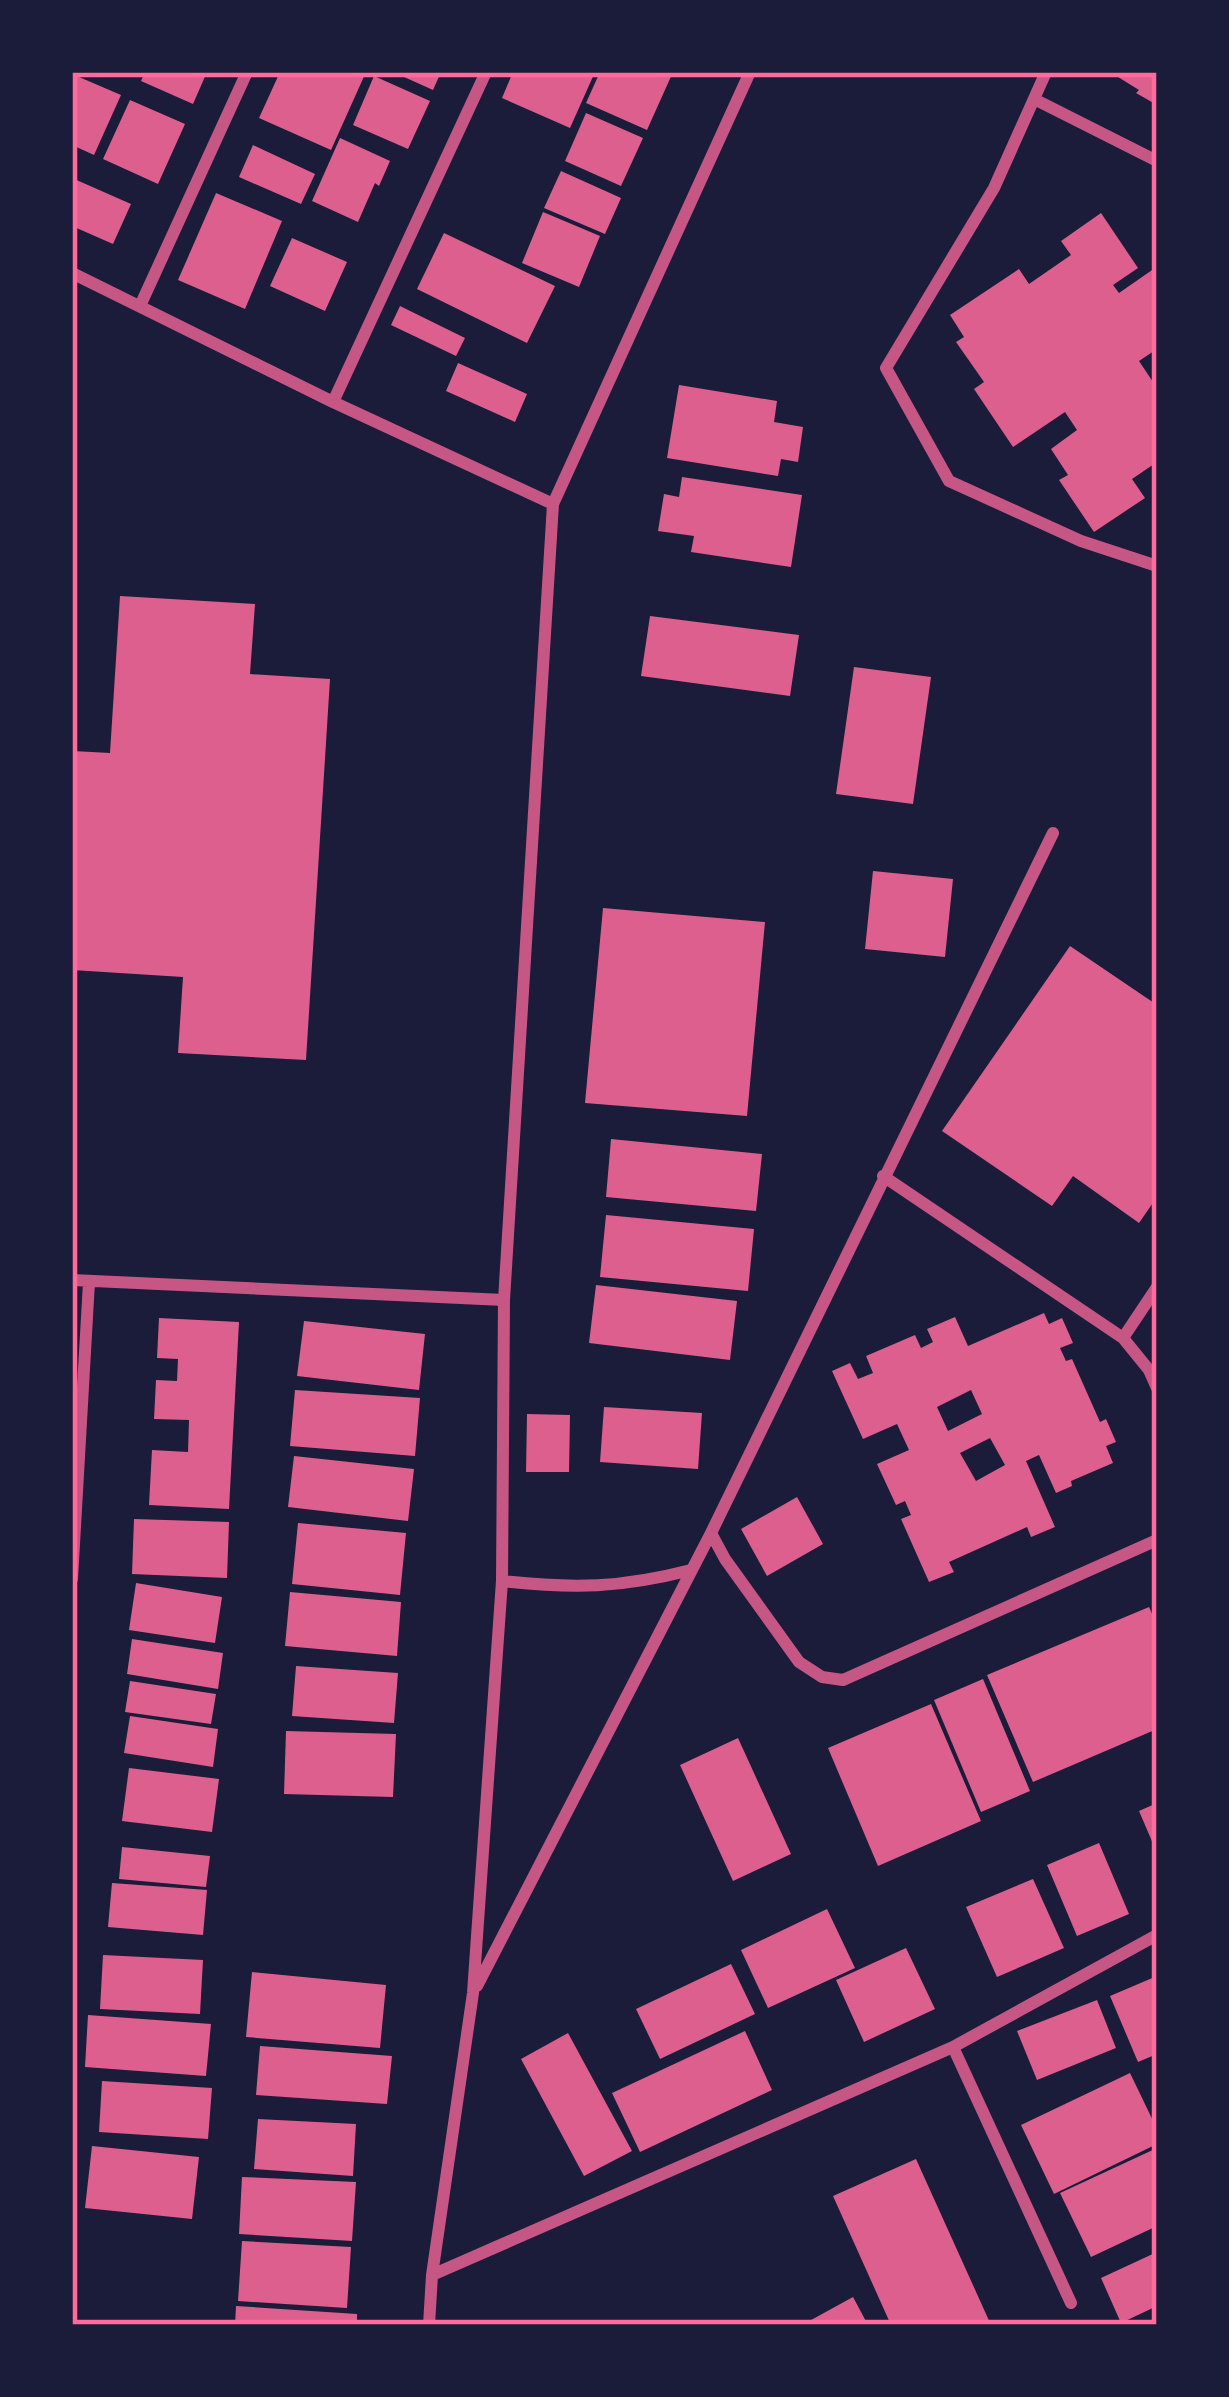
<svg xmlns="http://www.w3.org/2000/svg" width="1229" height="2397" font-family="'Asap Condensed',sans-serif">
<rect width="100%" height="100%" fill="#1b1b3a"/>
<path fill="#dd5f8e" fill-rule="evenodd" d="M145,72h62l-14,32 -52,-23z
M280,72h86l-35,78 -72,-32z
M393,72h48l-8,18z
M513,72h82l-25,56 -68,-30z
M600,72h73l-26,58 -61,-27z
M1110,72h47v33l-21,-12 3,-3z
M72,74l49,21 -27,60 -22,-10z
M374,76l56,25 -22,48 -55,-24z
M130,100l55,24 -27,60 -55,-25z
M586,113l57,25 -22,48 -56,-25z
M340,138l50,23 -11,25 -4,-3 -17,39 -46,-21z
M253,145l62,29 -14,30 -62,-27z
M561,171l60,27 -16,36 -61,-26z
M72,178l59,26 -18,40 -41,-18z
M216,193l66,28 -37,88 -67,-29z
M543,212l57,24 -21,51 -57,-24z
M1101,213l37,55 -25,17 6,8 36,-25 2,4v77l-18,12 14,21 4,-3v83l-25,17 13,19 -51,34 -35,-52 9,-5 -17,-26 26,-19 -12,-18 -52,35 -39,-58 10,-7 -28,-40 8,-5 -14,-22 69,-46 10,15 42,-29 -10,-14z
M444,233l111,53 -28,57 -110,-54z
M292,238l55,24 -22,49 -55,-25z
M400,306l65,32 -9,18 -65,-31z
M458,363l69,31 -12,28 -69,-31z
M679,385l98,16 -3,21 29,5 -5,35 -17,-3 -3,17 -111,-18z
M682,477l120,18 -11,72 -100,-15 3,-16 -36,-5 6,-37 15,3z
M120,596l135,8 -5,70 80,5 -24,381 -128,-7 5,-76 -111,-7 1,-219 37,2z
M650,616l149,19 -9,61 -149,-20z
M854,667l77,10 -18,127 -77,-10z
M873,871l80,8 -8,78 -80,-8z
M603,908l162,14 -18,194 -162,-13z
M1070,946l87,59v192l-18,26 -66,-47 -21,30 -110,-75z
M611,1139l151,15 -6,57 -150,-14z
M606,1215l148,14 -6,62 -148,-14z
M596,1285l141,16 -7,59 -141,-17z
M1044,1313l5,11 13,-6 11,25 -13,5 6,13 6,-2 28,63 6,-3 10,23 -10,4 7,17 -42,18 1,5 -16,7 -17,-38 -13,6 29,66 -24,10 -4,-10 -78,35 5,10 -25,10 -28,-63 10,-4 -6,-14 -9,4 -19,-41 32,-14 -12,-26 -34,15 -31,-68 18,-8 8,16 15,-6 -7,-17 49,-21 6,13 12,-6 -6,-13 28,-12 13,29zM971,1390l11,24 -34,17 -11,-24zM990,1438l15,27 -29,16 -16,-28z
M159,1318l80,4 -10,187 -80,-4 3,-55 36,2 1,-32 -35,-1 2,-39 21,1 1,-22 -21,-1z
M304,1321l121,13 -6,56 -122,-14z
M295,1390l125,8 -5,58 -125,-10z
M604,1407l98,6 -4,56 -98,-7z
M527,1414l43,1 -1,57h-43z
M294,1456l120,13 -6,52 -120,-14z
M797,1497l26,47 -56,32 -26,-47z
M134,1519l95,3 -2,56 -95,-4z
M298,1523l108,10 -6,62 -108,-11z
M136,1583l86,14 -7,46 -86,-13z
M290,1592l111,10 -4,54 -112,-10z
M1149,1607l8,18v104l-124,53 -46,-107z
M132,1639l91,14 -5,36 -91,-15z
M296,1666l102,7 -4,50 -102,-7z
M983,1679l47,112 -49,21 -47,-112z
M130,1681l86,13 -5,30 -86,-12z
M931,1704l50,117 -103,45 -50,-118z
M130,1716l88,13 -5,38 -89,-14z
M286,1731l110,3 -3,63 -109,-3z
M738,1738l53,116 -58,27 -53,-116z
M129,1768l90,11 -7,53 -90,-11z
M1157,1803v50l-18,-42z
M1099,1843l30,71 -52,22 -30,-71z
M122,1847l88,9 -4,31 -87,-8z
M1033,1879l31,69 -67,29 -31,-70z
M112,1883l95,7 -4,45 -95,-8z
M827,1909l28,59 -87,40 -27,-58z
M906,1948l29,61 -71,33 -28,-62z
M103,1955l100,5 -3,54 -100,-5z
M731,1964l24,50 -95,45 -24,-50z
M252,1972l134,13 -6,63 -134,-11z
M1157,1976v78l-19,8 -28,-66z
M1097,2000l19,48 -79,32 -20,-49z
M88,2015l123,9 -5,52 -121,-9z
M745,2031l27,59 -132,62 -28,-59z
M568,2033l64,118 -48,25 -63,-117z
M260,2046l132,10 -5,48 -131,-9z
M1130,2073l27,56v15l-103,50 -33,-69z
M102,2081l110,7 -4,51 -109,-7z
M258,2119l98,5 -3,52 -99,-7z
M92,2146l107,11 -7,62 -107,-11z
M1157,2148v78l-66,31 -31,-64z
M916,2159l75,166h-100l-58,-129z
M242,2177l114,5 -4,59 -113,-7z
M242,2241l109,6 -4,61 -109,-7z
M1157,2252v54l-36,17 -20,-45z
M853,2297l15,28h-66z
M236,2306l121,8v11h-122z"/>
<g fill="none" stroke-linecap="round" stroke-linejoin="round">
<path stroke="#c65784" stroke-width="12" d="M1046,72l-52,116 -108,180 63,113 132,60 76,25
M1034,99l123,62
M72,273l261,129 220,102
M140,306l107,-234
M333,402l153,-330
M883,1176l240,162 26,32 8,18
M72,1280l432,20
M1123,1338l34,-51
M711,1533l14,26 74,103 23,15 21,3 314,-140
M72,1579l17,-297
M502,1581c72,8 119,7 189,-11
M477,1986l234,-453 342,-700
M953,2047l118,256
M432,2275l521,-228 204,-112
M429,2325l3,-50 41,-282 29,-412 2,-281 49,-796 197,-432"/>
</g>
<rect width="1229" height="2397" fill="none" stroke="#1b1b3a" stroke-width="150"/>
<rect x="75" y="75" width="1079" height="2247" fill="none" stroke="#ff6b9d" stroke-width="4.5"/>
</svg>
